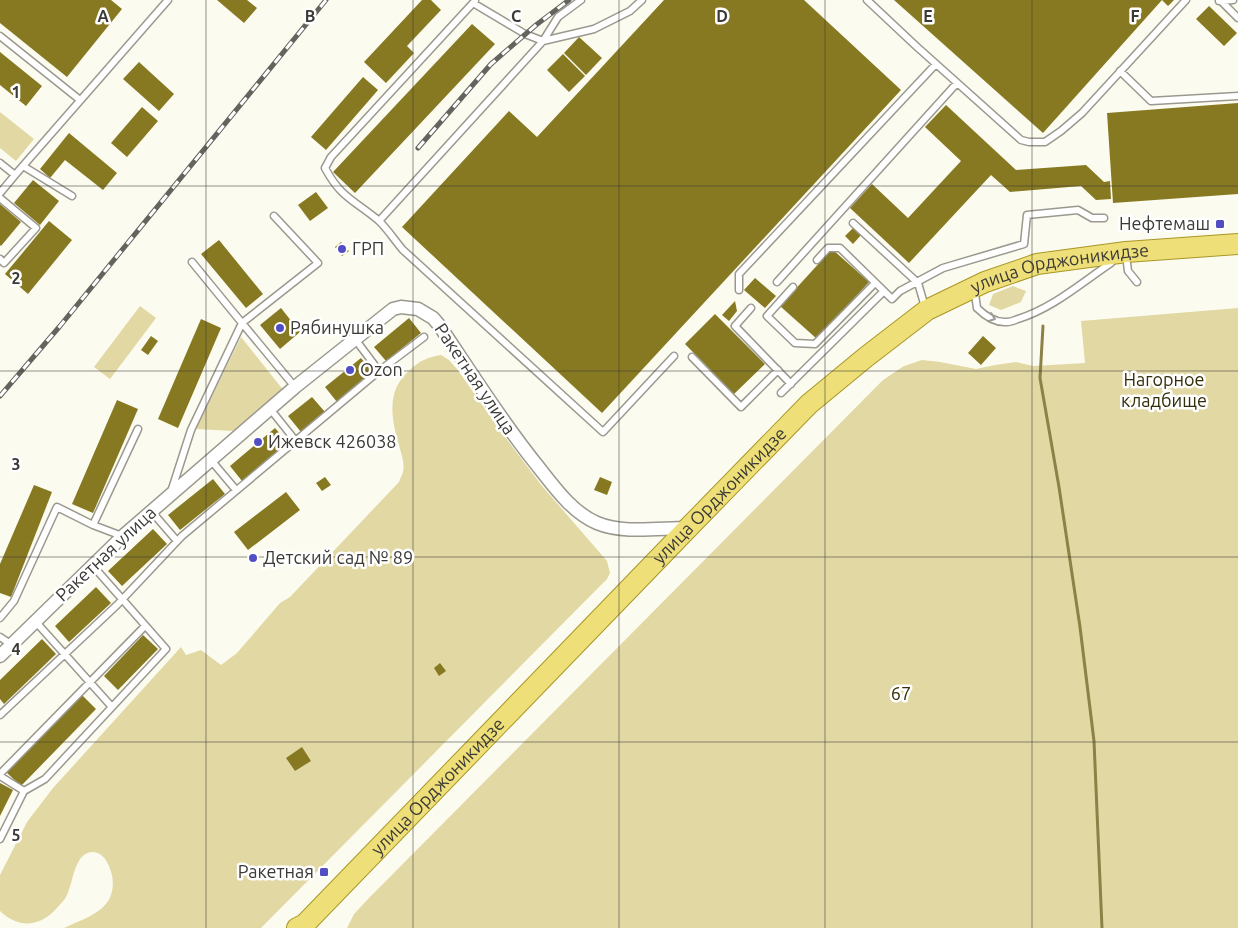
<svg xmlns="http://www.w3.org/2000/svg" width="1238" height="928" font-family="Ubuntu,sans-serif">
<rect width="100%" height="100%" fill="#fcfbf0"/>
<path fill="#e1d8a4" d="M0,112l34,27 -18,22 -16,-13z
M1013,286l13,5 -5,11 -20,8 -12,-5 4,-11z
M140,306l16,12 -46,61 -16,-12z
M1238,308v620h-891l7,-14 15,-16 514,-518 21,-14 18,-6 18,2 36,7 19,-4 21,-3 17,4 52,-3 -4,-42z
M241,337l43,54 -51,40 -37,-2z
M441,355l8,5 8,9 45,64 40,53 65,75 3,12 -3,6 -346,349h-197c26,-12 54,-19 48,-53 -2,-7 -5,-16 -11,-20 -8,-6 -18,-2 -22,6 -7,11 -7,25 -13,36 -2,4 -7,8 -10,12 -18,19 -38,19 -56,2v-36l27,-53 26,-34 128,-141 5,8 15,-5 20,15 16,-12 43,-50 10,-6 109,-115c1,-3 3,-7 4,-10 2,-10 -2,-18 -4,-27 -8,-27 -13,-55 11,-75 9,-9 18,-13 31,-15z"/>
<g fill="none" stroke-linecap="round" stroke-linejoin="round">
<path stroke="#8c8146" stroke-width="3" d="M1043,326l-3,52 19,109 21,140 14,114 8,187"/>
</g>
<path fill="#877921" d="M0,0h111l11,9 -55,68 -67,-54z
M217,0h30l10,8 -13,15z
M422,0h9l10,10 -34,36 7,7 -28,30 -22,-21z
M664,0h140l97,90 -299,323 -200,-186 107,-116 28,26z
M894,0h280l-6,6 -6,-6 -119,133z
M1209,6l28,27 -13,13 -28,-27z
M472,24l23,20 -140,149 -22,-21z
M579,37l23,21 -16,17 -22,-22z
M0,52l42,34 -16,20 -26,-21z
M563,54l22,22 -16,16 -22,-22z
M139,62l35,32 -15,17 -36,-32z
M363,77l15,13 -52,60 -15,-13z
M1238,103v91l-125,9 -6,-90z
M946,105l70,65 70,-5 18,17 6,-1 1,18 -15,1 -15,-14 -71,6 -19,-17 -82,88 -59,-55 22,-24 36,34 53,-57 -36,-34z
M142,107l16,14 -31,36 -16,-14z
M69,133l48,40 -14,17 -38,-30 -15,18 -10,-9z
M33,180l26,21 -19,24 -26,-22z
M316,192l12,16 -18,13 -12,-16z
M0,204l21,18 -20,24 -1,-1z
M49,221l23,19 -44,54 -23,-20z
M854,227l8,7 -9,10 -8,-8z
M219,240l44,54 -17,14 -45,-54z
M341,242l8,9 -7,5 -7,-9z
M832,249l37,33 -52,57 -37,-33z
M755,278l21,18 -11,12 -21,-18z
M735,301l2,10 -8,10 -7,-6z
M281,308l19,24 -20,17 -20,-24z
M715,314l50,50 -31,30 -49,-50z
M409,318l12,15 -35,28 -12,-14z
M201,319l20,9 -43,100 -20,-9z
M151,336l7,5 -10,14 -7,-5z
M983,336l13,12 -15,17 -13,-12z
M361,358l12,14 -36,30 -12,-15z
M312,397l13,15 -24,20 -13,-16z
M117,400l21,9 -45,104 -21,-9z
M275,428l13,15 -46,38 -12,-15z
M325,477l6,8 -9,6 -6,-8z
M600,477l12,5 -5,13 -13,-5z
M213,479l12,15 -45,36 -12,-15z
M34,485l18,7 -41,105 -11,-4v-29z
M286,492l14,18 -52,40 -14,-18z
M153,529l14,15 -45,42 -14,-15z
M96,587l15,16 -42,39 -14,-16z
M143,635l15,14 -40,41 -14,-14z
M42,639l14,15 -52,50 -4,-5v-19z
M440,663l6,8 -7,5 -5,-8z
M82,695l14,14 -75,77 -15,-14z
M302,747l9,14 -16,10 -9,-13z
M0,783l13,7 -13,26z"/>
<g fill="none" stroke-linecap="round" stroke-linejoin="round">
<g stroke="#9b998f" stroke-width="9">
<path id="lane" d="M867,0l49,46 105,94 8,2h16l16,-11 21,-18 104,-113
M475,1l-2,2 52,31 18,7 15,-24 23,-17
M1219,1l14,-1
M1221,1l17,17
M473,3l-142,154 -6,11c16,30 29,32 53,52 9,8 17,21 25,30l200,182 71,-76
M0,36l80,64
M1120,71l31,30 87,-5
M0,163l15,12 153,-175
M23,166l49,30
M0,193l15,-18
M0,198l36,30 -32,35 -4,-4
M379,221l164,-180 51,-12 36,-18 12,-11
M853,223l65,60 7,24
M1126,255l2,16 9,11
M817,260l11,-12h12l52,51 8,-8 43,-23 81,-24 3,-29 51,-5 14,8h12
M192,262l50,61 76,-60 -44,-47
M777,282l180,-199
M793,287l-26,29 28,27 20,1 60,-61
M739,290v-16l197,-210
M977,291l-2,3 2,14c8,8 18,15 30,14 4,0 8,-2 11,-3 35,-11 63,-36 93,-56l3,-5
M751,308l-16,18 56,58
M355,339l24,32
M692,357l49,50 37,-37
M781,393l103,-102
M271,410l24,30
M210,459l26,31
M171,492l20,-62 51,-107 53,64
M152,512l25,29
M93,525l29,11
M93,566l73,83 -54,58
M0,618l14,-17 43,-94 36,18 45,-96
M0,637l12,8
M0,715l117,-110 65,-69 197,-165 45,-34
M0,774l145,-148
M0,776l24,15 -24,48
M24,791l21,-12 67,-72 -77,-86"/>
</g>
<g stroke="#9b998f" stroke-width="15">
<path id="street" d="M0,656l123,-120 172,-149 98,-78 8,-2 17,2 15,9 6,7c33,49 64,98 101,144 15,19 33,44 57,54 26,11 62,5 91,5"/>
</g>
<g stroke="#a89727" stroke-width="22">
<g id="primary">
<path id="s1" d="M297,928l8,-4 383,-396 121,-124 57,-47 61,-47 58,-28 52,-18 89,-12 112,-8"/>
</g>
</g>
<use href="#lane" stroke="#fff" stroke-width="6"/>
<use href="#street" stroke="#fff" stroke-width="12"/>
<use href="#primary" stroke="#eedf79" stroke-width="20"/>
<g stroke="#64635d" stroke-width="5">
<path id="rail" d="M418,148l73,-84 45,-39 33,-25
M0,396l60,-70 266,-326"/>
</g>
<use href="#rail" stroke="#fff" stroke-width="3" stroke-dasharray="9" stroke-linecap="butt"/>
</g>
<defs><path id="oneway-chevron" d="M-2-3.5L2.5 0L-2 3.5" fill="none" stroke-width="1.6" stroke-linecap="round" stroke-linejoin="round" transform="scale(1.25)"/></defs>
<use stroke="#9d9c9a" href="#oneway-chevron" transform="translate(992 318) rotate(20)"/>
<path fill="none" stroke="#3b3a36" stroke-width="1" stroke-opacity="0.55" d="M206,0v928M413,0v928M619,0v928M825,0v928M1032,0v928M0,186h1238M0,371h1238M0,557h1238M0,742h1238"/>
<g fill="#514dc4" stroke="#fff" stroke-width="2">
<rect x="1215" y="219" width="10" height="10" rx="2.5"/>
<circle cx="342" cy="249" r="5"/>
<circle cx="280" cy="328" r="5"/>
<circle cx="350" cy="370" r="5"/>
<circle cx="258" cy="442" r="5"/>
<circle cx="253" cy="558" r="5"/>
<rect x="319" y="867" width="10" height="10" rx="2.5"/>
</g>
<g text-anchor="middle" stroke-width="5" stroke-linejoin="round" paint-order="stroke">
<g font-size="18" fill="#3b3a36" stroke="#fff" text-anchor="start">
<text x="1210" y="230" text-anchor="end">Нефтемаш</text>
<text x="352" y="255">ГРП</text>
<text x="290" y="334">Рябинушка</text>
<text x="360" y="376">Ozon</text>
<text x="268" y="448">Ижевск 426038</text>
<text x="263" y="564">Детский сад № 89</text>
<text x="314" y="878" text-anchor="end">Ракетная</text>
</g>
<g font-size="18" fill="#3b3a36" stroke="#fff">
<text dy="6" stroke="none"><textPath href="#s1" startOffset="1025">улица Орджоникидзе</textPath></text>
<text transform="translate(475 379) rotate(56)" y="6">Ракетная улица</text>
<text dy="6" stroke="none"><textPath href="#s1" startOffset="605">улица Орджоникидзе</textPath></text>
<text transform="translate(106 554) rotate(-43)" y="6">Ракетная улица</text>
<text dy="6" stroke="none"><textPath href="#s1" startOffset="200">улица Орджоникидзе</textPath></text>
</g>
<g font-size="18" fill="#342e08" stroke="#fff">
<text x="1164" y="386">Нагорное<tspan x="1164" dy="21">кладбище</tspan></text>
<text x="901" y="700">67</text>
</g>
</g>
<g font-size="16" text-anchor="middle" font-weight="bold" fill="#3b3a36" stroke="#fff" stroke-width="5" stroke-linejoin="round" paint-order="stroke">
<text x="103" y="22">A</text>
<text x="310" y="22">B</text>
<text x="516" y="22">C</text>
<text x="722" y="22">D</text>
<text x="928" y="22">E</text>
<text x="1135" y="22">F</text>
<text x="16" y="98">1</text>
<text x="16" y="284">2</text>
<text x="16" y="470">3</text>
<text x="16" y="655">4</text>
<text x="16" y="841">5</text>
</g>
</svg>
